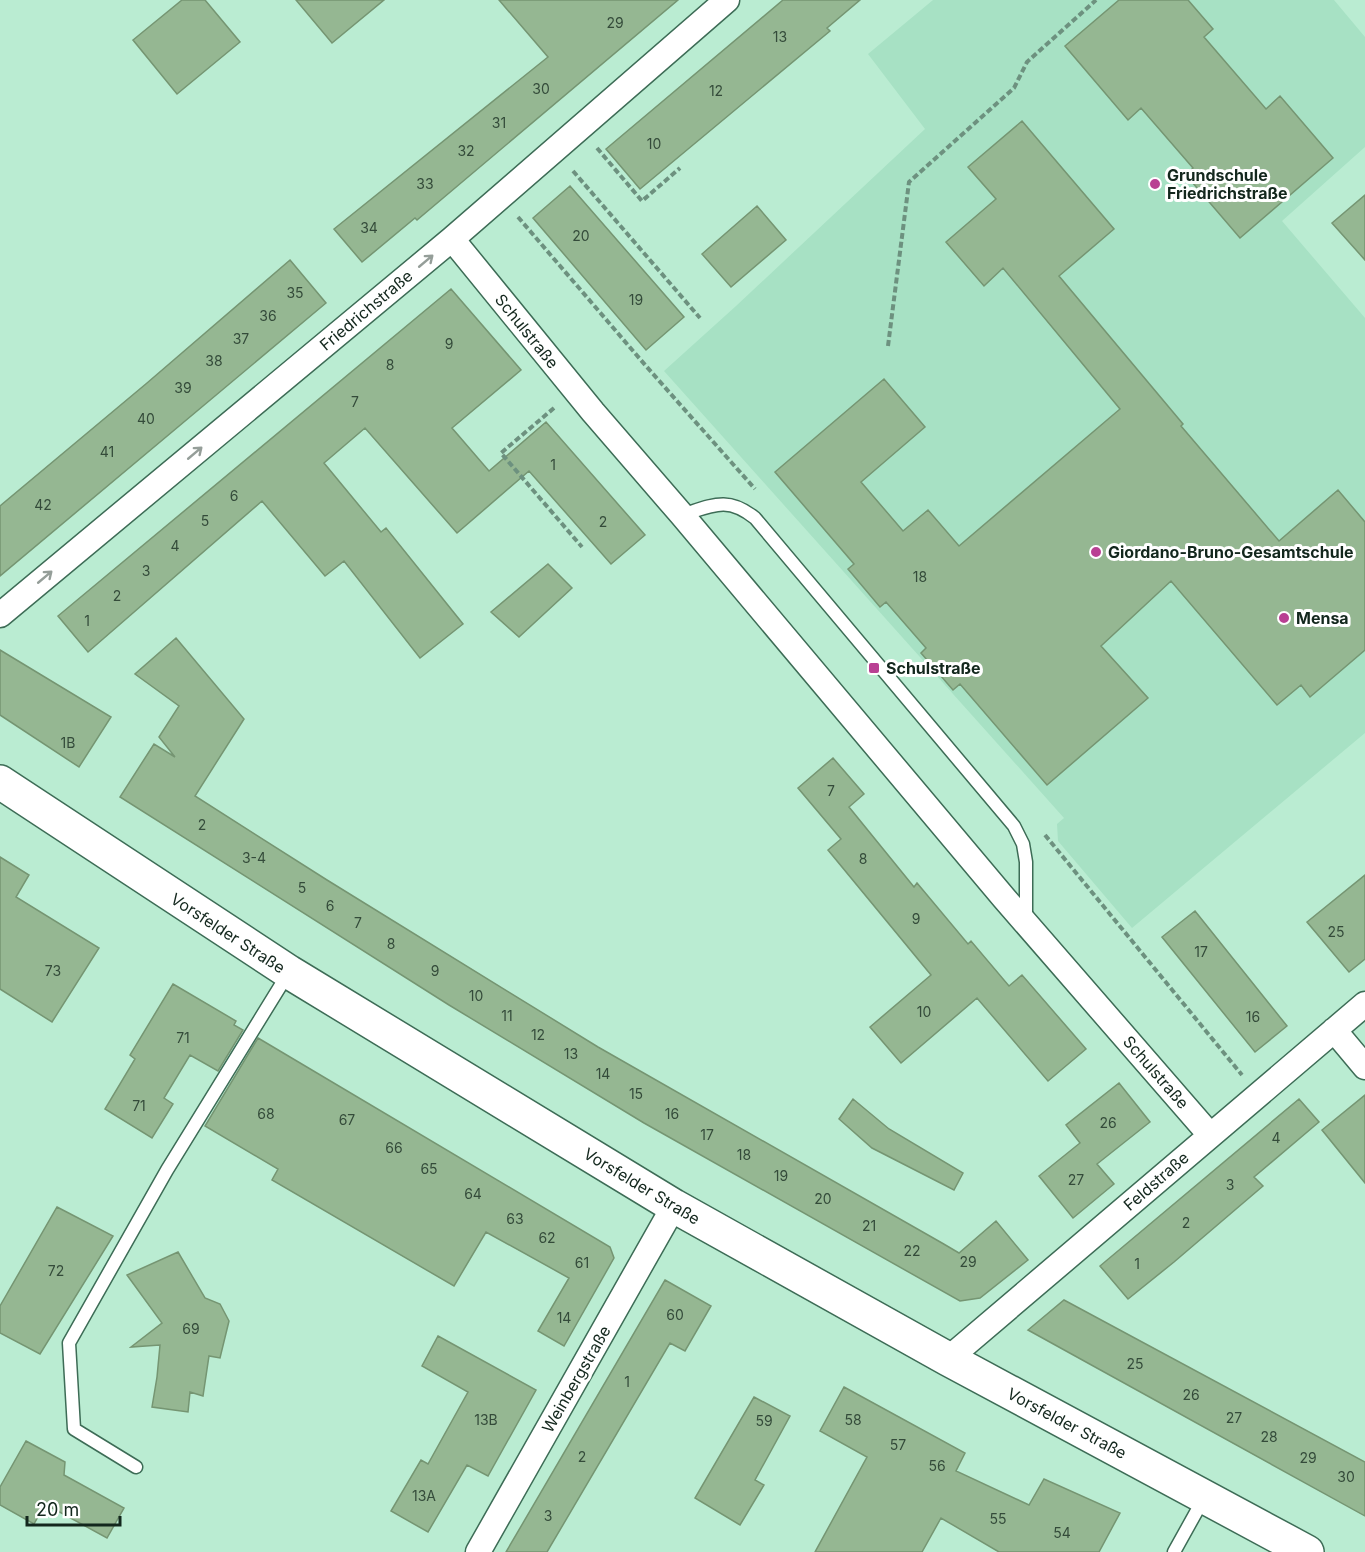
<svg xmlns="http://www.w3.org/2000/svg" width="1365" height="1552" font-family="Inter,sans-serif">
<rect width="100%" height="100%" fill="#baecd2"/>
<path fill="#a7e1c4" d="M933,0h401l31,37v110l-83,74 83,97v415l-233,195 -74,-87 -1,-17 7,-6 -400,-447 72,-65 189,-177 -57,-75z"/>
<path fill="#95b792" stroke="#759572" stroke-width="1.5" d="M182,0h23l35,42 -63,52 -44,-54z
M296,0h88l-52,43z
M499,0h179l-261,220 -2,-2 -53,44 -28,-33 214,-172z
M783,0h77l-33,28 3,3 -190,158 -34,-40z
M1119,0h69l25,29 -9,8 62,72 14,-13 53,62 -93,80 -54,-63 7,-7 -52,-60 -13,12 -63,-74z
M1022,121l92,108 -55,47 124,148 -2,2 98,115 59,-51 27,32v128l-55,47 -9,-12 -24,20 -106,-124 -70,65 47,52 -101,87 -87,-101 -7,6 -32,-37 5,-5 -40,-46 -6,5 -32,-38 6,-5 -79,-92 109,-93 41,48 -64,55 42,49 25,-21 31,36 161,-137 -117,-141 -19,18 -38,-44 50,-43 -28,-32z
M570,186l114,131 -38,33 -113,-132z
M1365,195v65l-33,-37z
M757,206l29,34 -55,47 -29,-33z
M290,260l36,43 -326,273v-70l147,-123z
M451,289l70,81 -69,58 37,43 57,-49 99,113 -34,29 -82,-93 -72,62 -92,-105 -41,35 57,69 5,-4 77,96 -43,34 -76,-97 -19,15 -63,-75 -174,151 -30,-36z
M548,564l24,24 -53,49 -28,-25z
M176,638l68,81 -49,77 132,84 271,167 344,196 17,10 37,-32 32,39 -48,38 -20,3 -316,-178 -195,-118 -329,-208 34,-53 21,13 -16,-20 20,-31 -44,-32z
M0,650l111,67 -32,50 -79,-52z
M833,758l31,36 -15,13 65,80 3,-4 51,61 3,-3 38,45 13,-11 64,74 -38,32 -71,-83 -76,65 -31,-36 61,-52 -103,-125 13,-11 -43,-51z
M0,857l29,18 -13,22 83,51 -47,74 -52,-33z
M1365,875v84l-16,13 -42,-50z
M1195,911l92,115 -32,26 -93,-115z
M173,984l63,37 -2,4 9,5 -25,41 -28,-16 -26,43 9,6 -21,34 -47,-29 30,-50 -5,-4z
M258,1038l352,209 4,11 -50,88 -26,-15 31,-53 -83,-46 -32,54 -182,-106 6,-11 -73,-43z
M1119,1083l31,39 -53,42 17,20 -41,34 -34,-42 41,-33 -14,-18z
M1365,1095v88l-43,-53z
M853,1099l36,30 74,44 -9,17 -82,-42 -33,-29z
M1299,1099l20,23 -65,55 9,9 -89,76 -46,37 -28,-33z
M57,1207l56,29 -73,118 -40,-21v-27z
M178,1252l27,46 15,6 9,17 -9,37 -11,-2 -6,40 -13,-4 -2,20 -36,-5 5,-30 3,-32 -29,2 31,-24 -35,-48z
M665,1280l46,26 -26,45 -15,-8 -123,209h-41z
M1064,1300l301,162v54l-337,-186z
M438,1336l98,54 -48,86 -21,-11 -39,67 -37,-21 30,-51 7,4 40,-72 -46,-26z
M844,1387l121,66 -9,18 73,34 15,-26 76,34 -21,39h-100l-58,-34 -19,34h-107l52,-95 -47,-26z
M754,1397l36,19 -35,64 9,5 -24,40 -45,-27z
M26,1441l39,21 -1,13 60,33 -17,30 -62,-34 -11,20 -34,-19v-18z"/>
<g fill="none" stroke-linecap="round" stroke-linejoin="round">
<g stroke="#3d6c56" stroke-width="15">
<path id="lane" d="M682,515c31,-10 46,-19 73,3l259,308 9,18 3,18v60
M136,1467l-62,-38 -5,-86 98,-173 122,-198
M1174,1552l30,-54"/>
</g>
<g stroke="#3d6c56" stroke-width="27">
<path id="street" d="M452,239l141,173 89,103 322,383 206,237
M0,615l452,-376 275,-239
M1334,1030l31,37
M948,1359l417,-355
M478,1552l196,-346"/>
</g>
<g stroke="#3d6c56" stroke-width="36">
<path id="secondary" d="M0,782l289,190 385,234 274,153 359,193"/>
</g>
<path stroke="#6d917f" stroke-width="4" stroke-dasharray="6 3" stroke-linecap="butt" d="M597,148l45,53 38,-33
M573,171l127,147
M518,217l128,149 109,123
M888,346l21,-164 105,-94 13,-26 69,-62
M554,408l-53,45 81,94
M1045,835l197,240"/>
<use href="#lane" stroke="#fff" stroke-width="12"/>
<use href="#street" stroke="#fff" stroke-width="24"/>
<use href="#secondary" stroke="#fff" stroke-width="33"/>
</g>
<defs><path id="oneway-shaft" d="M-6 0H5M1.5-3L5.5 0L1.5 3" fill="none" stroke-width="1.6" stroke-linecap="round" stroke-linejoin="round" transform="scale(1.5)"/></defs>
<g stroke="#959e99">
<use href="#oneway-shaft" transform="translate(426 261) rotate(-40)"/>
<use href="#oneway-shaft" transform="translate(195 453) rotate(-40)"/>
<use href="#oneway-shaft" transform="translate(45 577) rotate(-40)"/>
</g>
<g fill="#b94093" stroke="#fff" stroke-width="2">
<circle cx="1155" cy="184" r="6"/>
<circle cx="1096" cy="552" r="6"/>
<circle cx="1284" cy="618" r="6"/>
<rect x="868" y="662" width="12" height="12" rx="3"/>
</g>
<g text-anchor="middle" stroke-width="6" stroke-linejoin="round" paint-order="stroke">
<g font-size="14" fill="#344b3a">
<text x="615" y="28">29</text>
<text x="780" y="42">13</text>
<text x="541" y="94">30</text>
<text x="716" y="96">12</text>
<text x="499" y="128">31</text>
<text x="654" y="149">10</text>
<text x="466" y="156">32</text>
<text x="425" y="189">33</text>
<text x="369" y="233">34</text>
<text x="581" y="241">20</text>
<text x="295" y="298">35</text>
<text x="636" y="305">19</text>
<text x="268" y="321">36</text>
<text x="241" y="344">37</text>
<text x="449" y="349">9</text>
<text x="214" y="366">38</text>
<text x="390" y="370">8</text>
<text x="183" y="393">39</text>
<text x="355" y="407">7</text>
<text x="146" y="424">40</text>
<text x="107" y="457">41</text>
<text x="553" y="470">1</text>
<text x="234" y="501">6</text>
<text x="43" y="510">42</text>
<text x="205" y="526">5</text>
<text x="603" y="527">2</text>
<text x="175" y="551">4</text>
<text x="146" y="576">3</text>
<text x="920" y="582">18</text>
<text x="117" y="601">2</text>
<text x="87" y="626">1</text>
<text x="68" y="748">1B</text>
<text x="831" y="796">7</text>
<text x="202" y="830">2</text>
<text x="254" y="863">3-4</text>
<text x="863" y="864">8</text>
<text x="302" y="893">5</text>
<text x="330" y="911">6</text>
<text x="916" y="924">9</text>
<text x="358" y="928">7</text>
<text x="1336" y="937">25</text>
<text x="391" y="949">8</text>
<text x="1201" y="957">17</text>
<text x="53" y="976">73</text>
<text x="435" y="976">9</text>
<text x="476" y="1001">10</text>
<text x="924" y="1017">10</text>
<text x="507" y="1021">11</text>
<text x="1253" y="1022">16</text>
<text x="538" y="1040">12</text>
<text x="183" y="1043">71</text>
<text x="571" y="1059">13</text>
<text x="603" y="1079">14</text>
<text x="636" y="1099">15</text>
<text x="139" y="1111">71</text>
<text x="266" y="1119">68</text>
<text x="672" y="1119">16</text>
<text x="347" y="1125">67</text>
<text x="1108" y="1128">26</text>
<text x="707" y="1140">17</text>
<text x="1276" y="1143">4</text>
<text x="394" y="1153">66</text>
<text x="744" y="1160">18</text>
<text x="429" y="1174">65</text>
<text x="781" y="1181">19</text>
<text x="1076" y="1185">27</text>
<text x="1230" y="1190">3</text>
<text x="473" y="1199">64</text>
<text x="823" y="1204">20</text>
<text x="515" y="1224">63</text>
<text x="1186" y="1228">2</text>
<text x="869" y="1231">21</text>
<text x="547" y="1243">62</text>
<text x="912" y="1256">22</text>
<text x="968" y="1267">29</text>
<text x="582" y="1268">61</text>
<text x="1137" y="1269">1</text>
<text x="56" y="1276">72</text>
<text x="675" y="1320">60</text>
<text x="564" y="1323">14</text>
<text x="191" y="1334">69</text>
<text x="1135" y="1369">25</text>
<text x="627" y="1387">1</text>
<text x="1191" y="1400">26</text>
<text x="1234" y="1423">27</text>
<text x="486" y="1425">13B</text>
<text x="853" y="1425">58</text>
<text x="764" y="1426">59</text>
<text x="1269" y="1442">28</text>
<text x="898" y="1450">57</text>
<text x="582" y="1462">2</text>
<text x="1308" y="1463">29</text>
<text x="937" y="1471">56</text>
<text x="1346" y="1482">30</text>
<text x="424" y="1501">13A</text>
<text x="548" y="1521">3</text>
<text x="998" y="1524">55</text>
<text x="1062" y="1538">54</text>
</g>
<g font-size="16" font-weight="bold" fill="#13271d" stroke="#fff" text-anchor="start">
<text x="1167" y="181">Grundschule<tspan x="1167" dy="18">Friedrichstraße</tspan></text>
<text x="1108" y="558">Giordano-Bruno-Gesamtschule</text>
<text x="1296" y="624">Mensa</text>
<text x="886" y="674">Schulstraße</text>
</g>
<g font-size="16" fill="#13271d" stroke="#fff">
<text transform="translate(366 310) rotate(-40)" y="6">Friedrichstraße</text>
<text transform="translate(527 331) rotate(51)" y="6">Schulstraße</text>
<text transform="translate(228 933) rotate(33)" y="6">Vorsfelder Straße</text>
<text transform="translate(1156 1072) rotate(49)" y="6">Schulstraße</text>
<text transform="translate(1156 1181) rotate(-41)" y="6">Feldstraße</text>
<text transform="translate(642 1186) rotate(31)" y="6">Vorsfelder Straße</text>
<text transform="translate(576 1379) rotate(-60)" y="6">Weinbergstraße</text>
<text transform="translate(1067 1423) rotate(28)" y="6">Vorsfelder Straße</text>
</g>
</g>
<path d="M27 1516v9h93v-9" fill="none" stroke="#13271d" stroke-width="3"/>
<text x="36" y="1516" font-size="18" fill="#13271d" stroke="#ffffff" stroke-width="4.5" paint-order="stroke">20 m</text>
</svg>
